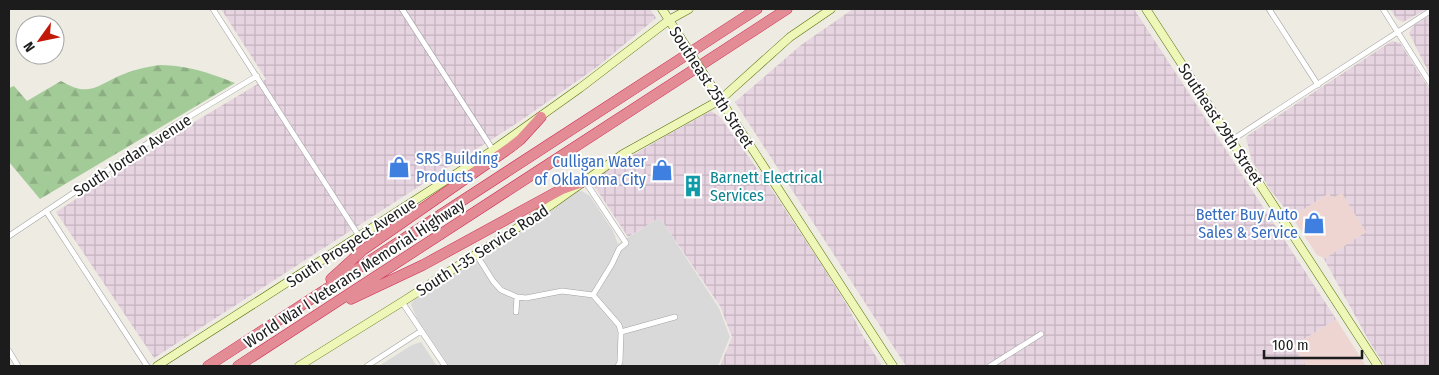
<svg xmlns="http://www.w3.org/2000/svg" width="1439" height="375" font-family="'Fira Sans Condensed',sans-serif">
<defs>
<pattern id="industrial-grid" width="8" height="8" patternUnits="userSpaceOnUse" patternTransform="scale(1.25)"><rect width="8" height="8" fill="#e6d4e1"/><path d="M0 4h8M4 0v8" fill="none" stroke="#c5b5c0"/></pattern>
<pattern id="forest-firs" width="22" height="20" patternUnits="userSpaceOnUse" patternTransform="scale(1.25)"><rect width="22" height="20" fill="#a3cb98"/><path d="M5 1l3.5 6h-7zM16 11l3.5 6h-7z" fill="#8cae82"/></pattern>
</defs>
<rect width="100%" height="100%" fill="#edebe2"/>
<path fill="#dad9d9" d="M577,191h5l8,5 23,35 5,13 39,-25 5,2 57,87 11,29 -12,29h-269l-33,-49 -5,-13 3,-4 128,-82z
M421,342l16,24h-58l33,-21z"/>
<path fill="#eed5d2" d="M1342,192l24,40 -42,27 -2,-2 -5,-2 -25,-38 37,-24z
M1336,319l30,47h-60l-13,-20z"/>
<path fill="url(#industrial-grid)" d="M221,9h429l6,9 -59,49 -77,54 -366,237 -98,-146 140,-91 70,-42z
M853,9h281l202,310 -43,27 13,20h-400l-171,-264 66,-57z
M1390,9h37l-24,13 -6,-3z
M1430,15v60l-21,-42 4,-7z
M1392,41l8,2 30,47v276h-45l-16,-25 -45,-82 42,-27 -24,-39 -10,5 -3,-5 -37,24 -21,-26 -19,-30 -6,-23 1,-2z
M711,111l9,6 50,70 55,83 23,37 15,29 19,30h-162l12,-29 -12,-31 -58,-85 -5,-2 -29,18 -35,-53 8,-10 61,-36z"/>
<path fill="url(#forest-firs)" d="M160,65c30,1 47,7 75,18l-195,116 -31,-37v-74l5,-2 13,15 34,-20c27,16 34,6 58,-5 13,-6 27,-9 41,-11z"/>
<g fill="none" stroke-linecap="round" stroke-linejoin="round">
<g stroke="#a3a3a3" stroke-width="6">
<path id="street" d="M213,9l146,227
M402,9l91,141
M1269,9l49,76
M1383,9l47,74
M1232,140l198,-129
M585,181l41,62 -7,6 -7,15 -19,31
M46,211l101,155
M9,236l166,-111 82,-49
M476,254l17,27 8,9 16,7 9,1 36,-7 31,4 26,30 2,7 -1,30 -2,4
M402,302l43,64
M516,312l1,-15
M621,332l54,-15
M9,351l9,15
M367,366l54,-35
M990,366l51,-32"/>
</g>
<g stroke="#5a6e09" stroke-width="9">
<path id="secondary" d="M662,9l18,28
M1146,9l232,357
M707,79l186,287
M157,366l336,-216 87,-62 89,-68 20,-11
M299,366l103,-64 129,-83 92,-65 97,-54 70,-63 41,-28"/>
</g>
<g stroke="#d02a55" stroke-width="11">
<path id="highway" d="M331,279l32,-29 148,-103 9,-7 21,-23
M351,299l72,-34 139,-76 23,-8
M208,366l549,-357
M238,366l549,-357"/>
</g>
<use href="#street" stroke="#fff" stroke-width="5"/>
<use href="#secondary" stroke="#eef7b7" stroke-width="8"/>
<use href="#highway" stroke="#e38c95" stroke-width="10"/>
<g stroke="#5a6e09" stroke-width="9" stroke-linecap="butt">
<path id="secondary-bridge" d="M680,37l27,42"/>
</g>
<use href="#secondary-bridge" stroke="#eef7b7" stroke-width="8"/>
</g>
<defs>
<g id="shop-bare" transform="scale(1.725)"><path d="M-5-2.5h2.3a2.7 3.5 0 0 1 5.4 0H5L5.5 6h-11ZM-1.5-2.5h3a1.5 2.3 0 0 0-3 0Z" fill="#3f7fe0" stroke="#fff" stroke-width="2.5" paint-order="stroke"/></g>
<g id="building-bare" transform="scale(1.725)"><path d="M-4-6H4V6H1V3H-1V6H-4ZM-2.5-4.3h1.7v1.8h-1.7ZM.8-4.3h1.7v1.8H.8ZM-2.5-1h1.7V.8h-1.7ZM.8-1h1.7V.8H.8Z" fill="#0f9aa8" stroke="#fff" stroke-width="2.5" paint-order="stroke"/></g>
</defs>
<g fill-rule="evenodd">
<use href="#shop-bare" x="399" y="167"/>
<use href="#shop-bare" x="662" y="170"/>
<use href="#building-bare" x="693" y="186"/>
<use href="#shop-bare" x="1314" y="223"/>
</g>
<g text-anchor="middle" stroke-width="4" stroke-linejoin="round" paint-order="stroke">
<g font-size="16" fill="#1c1c1c" stroke="#fff">
<text transform="translate(712 87) rotate(57)" y="6">Southeast 25th Street</text>
<text transform="translate(1221 124) rotate(57)" y="6">Southeast 29th Street</text>
<text transform="translate(132 155) rotate(-33)" y="6">South Jordan Avenue</text>
<text transform="translate(351 242) rotate(-33)" y="6">South Prospect Avenue</text>
<text transform="translate(482 250) rotate(-33)" y="6">South I-35 Service Road</text>
<text transform="translate(354 273) rotate(-33)" y="6">World War I Veterans Memorial Highway</text>
</g>
<g font-size="16" fill="#366cbe" stroke="#fff" text-anchor="end">
<text x="416" y="164" text-anchor="start">SRS Building<tspan x="416" dy="18">Products</tspan></text>
<text x="646" y="167">Culligan Water<tspan x="646" dy="18">of Oklahoma City</tspan></text>
<text x="1298" y="220">Better Buy Auto<tspan x="1298" dy="18">Sales &amp; Service</tspan></text>
</g>
<g font-size="16" fill="#0d838f" stroke="#fff" text-anchor="start">
<text x="710" y="183">Barnett Electrical<tspan x="710" dy="18">Services</tspan></text>
</g>
</g>
<rect width="1439" height="375" fill="none" stroke="#1c1c1c" stroke-width="20"/>
<g transform="translate(40 40) rotate(237)"><circle r="24" fill="#ffffff" stroke="#a4a4a4"/>
<path d="M0-4L9 19L0 12L-9 19Z" fill="#c11807"/>
<text y="-8" font-size="14" font-weight="bold" text-anchor="middle" fill="#1c1c1c">N</text>
</g>
<path d="M1264 350v8h98v-8" fill="none" stroke="#1c1c1c" stroke-width="2.5"/>
<text x="1272" y="350" font-size="15" fill="#1c1c1c" stroke="#ffffff" stroke-width="4" paint-order="stroke">100 m</text>
</svg>
